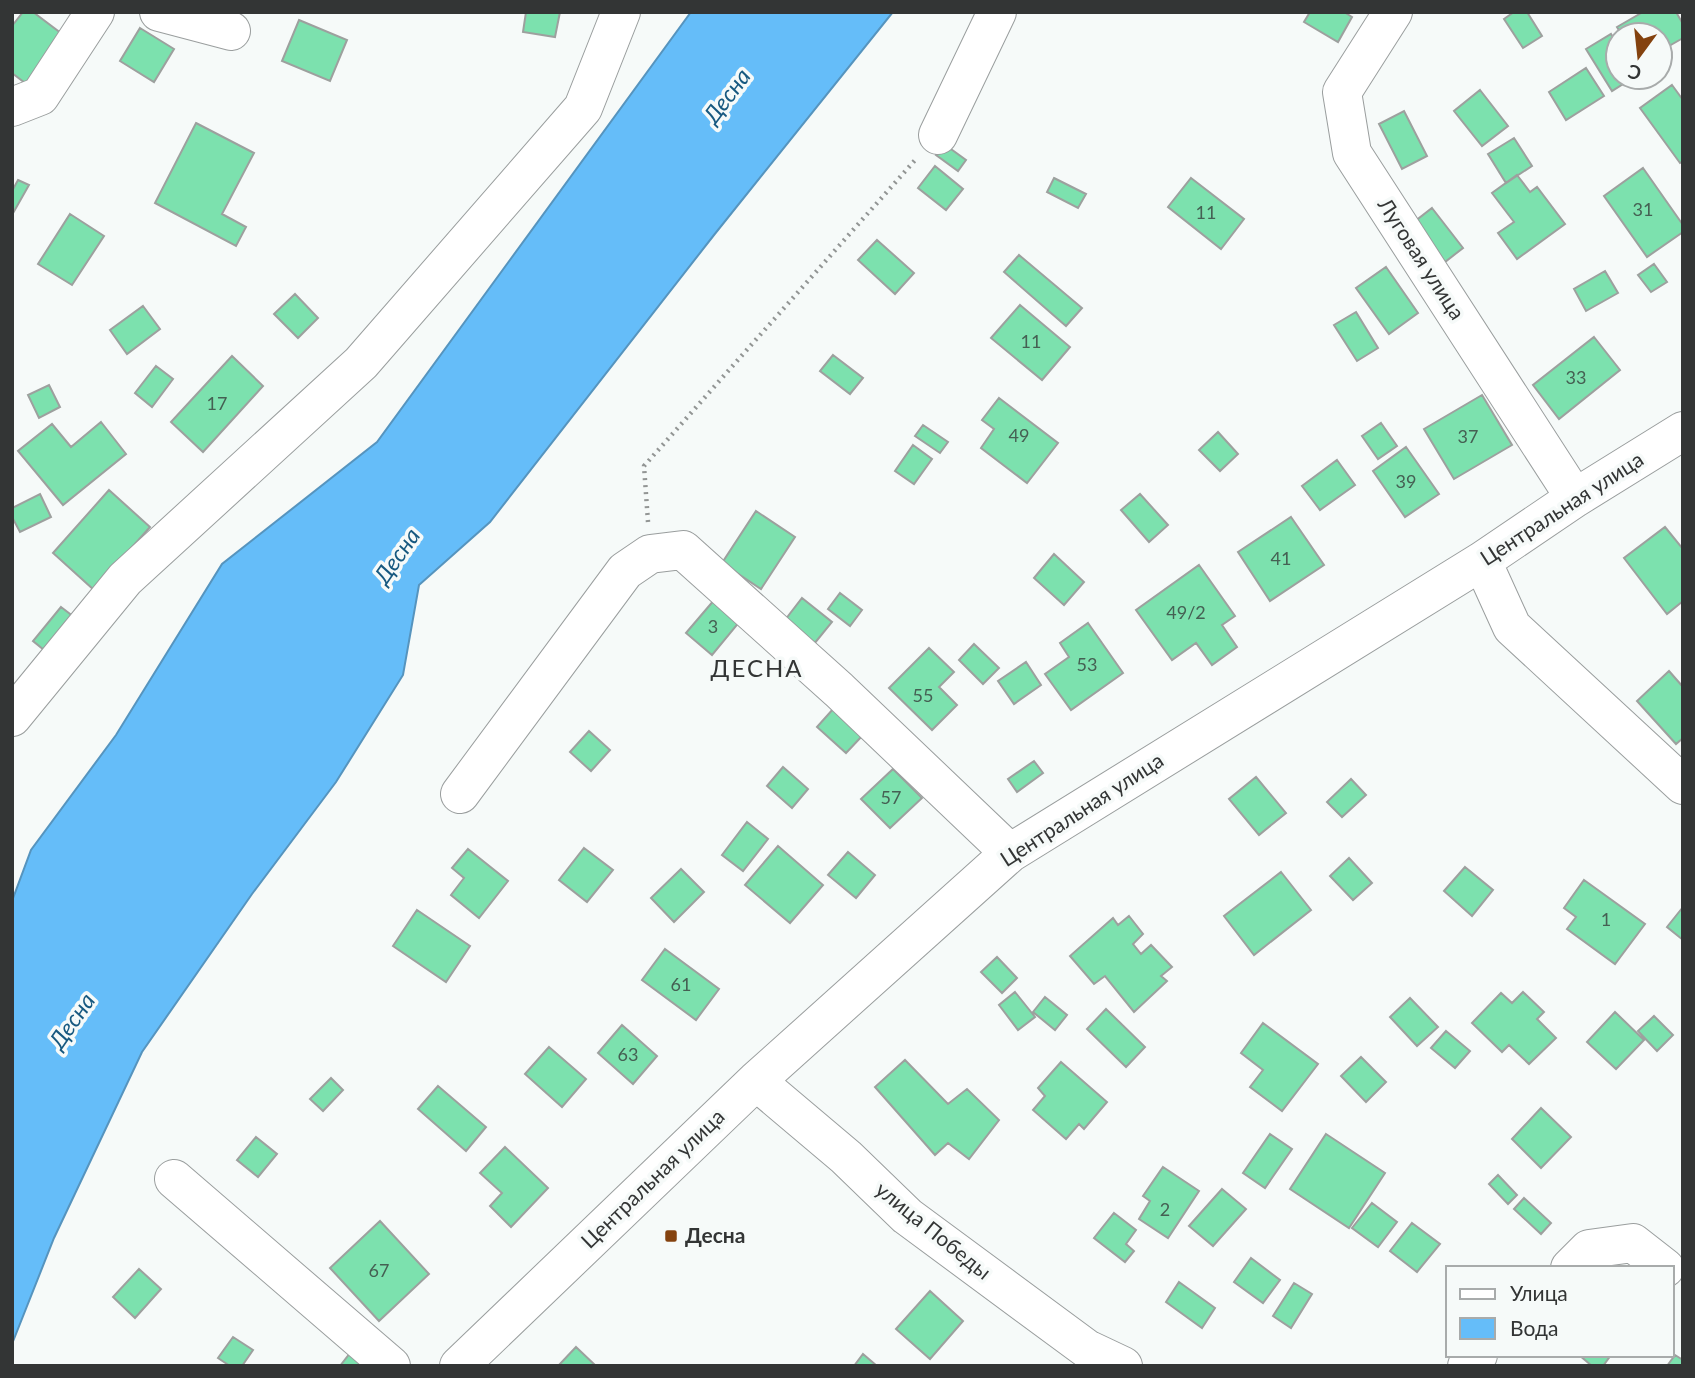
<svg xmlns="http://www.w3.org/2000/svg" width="1695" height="1378" font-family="Lato,sans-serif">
<rect width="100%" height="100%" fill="#f6faf9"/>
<path fill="#65bdf9" stroke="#5694be" stroke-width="2" d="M691,12h202l-179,223 -224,287 -71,63 -16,90 -67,107 -84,112 -110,158 -88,186 -42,106v-443l19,-51 85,-115 106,-171 155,-122z"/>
<path fill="#7ce1ae" stroke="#9da09e" stroke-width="2" d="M23,12h10l33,25 -37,49 -17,-13v-47z
M526,12h34l-5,25 -32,-5z
M1310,12h34l8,5 -14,25 -34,-20z
M1514,12h13l15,24 -19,12 -19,-29z
M1643,12h33l7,12v14l-21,12 -2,-15h-38l-5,-8z
M299,20l48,20 -17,41 -48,-20z
M140,28l34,21 -20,33 -34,-21z
M1611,34l7,12v31h16l-22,14 -26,-42z
M1586,68l18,28 -38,24 -17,-28z
M1672,85l11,15v61l-3,2 -40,-55z
M1480,90l28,36 -26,20 -28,-35z
M1404,111l23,45 -25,13 -23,-45z
M196,123l58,30 -32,61 24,13 -10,19 -81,-43z
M1514,138l18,28 -26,17 -18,-29z
M944,144l22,16 -8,11 -22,-16z
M935,166l28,23 -17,21 -28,-22z
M1643,168l40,57v7l-36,25 -43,-61z
M1517,175l13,17 7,-5 28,37 -48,35 -19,-26 16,-11 -22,-29z
M1054,178l32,16 -8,14 -31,-16z
M1191,178l53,41 -23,30 -53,-42z
M18,180l11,5 -17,30v-24z
M1432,208l31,40 -18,14 -31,-40z
M70,214l34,22 -32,49 -34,-21z
M877,240l37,33 -19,21 -37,-34z
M1019,255l63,53 -16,18 -62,-54z
M1654,264l13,18 -16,10 -13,-17z
M1386,267l32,46 -29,21 -33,-46z
M1605,271l13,22 -32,18 -12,-22z
M295,294l23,24 -20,20 -24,-24z
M1020,305l50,42 -28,33 -51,-42z
M143,306l17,23 -33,25 -17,-24z
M1356,312l22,36 -21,13 -23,-36z
M1594,337l26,33 -61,49 -26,-34z
M833,355l30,23 -13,16 -30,-23z
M232,356l31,30 -60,66 -32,-30z
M156,366l17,13 -21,28 -17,-14z
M49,385l11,22 -21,11 -11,-23z
M1482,395l30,50 -58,34 -30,-50z
M999,398l59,45 -31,40 -46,-35 13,-19 -12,-9z
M101,422l25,32 -63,51 -45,-54 34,-27 19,23z
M1381,423l16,23 -19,13 -16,-23z
M923,425l25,17 -8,11 -25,-17z
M1218,432l20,22 -18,17 -21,-21z
M913,445l19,14 -18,25 -19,-13z
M1406,447l33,47 -34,23 -32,-46z
M1337,460l18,25 -35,25 -18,-24z
M109,490l41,37 -56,63 -41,-37z
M40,494l11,23 -31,15 -8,-15v-9z
M1140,494l28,31 -19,17 -28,-32z
M756,511l39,26 -34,52 -39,-26z
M1291,517l33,48 -54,36 -32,-49z
M1665,527l18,22v52l-16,13 -43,-56z
M1054,554l30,28 -20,23 -30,-27z
M1199,565l36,51 -13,9 15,22 -25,18 -16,-22 -24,17 -36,-50z
M840,593l22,17 -12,16 -22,-17z
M802,598l30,24 -18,22 -29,-24z
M715,599l26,21 -29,35 -26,-22z
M61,607l22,17 -29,34 -21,-17z
M1088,623l35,50 -52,37 -26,-36 24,-17 -9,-14z
M974,644l25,24 -16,16 -24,-24z
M929,648l25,24 -15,15 18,18 -25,25 -43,-42z
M1026,662l15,23 -27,19 -16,-23z
M1669,671l14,16v51l-7,6 -39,-43z
M834,708l29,27 -17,18 -29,-26z
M589,731l21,19 -19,21 -21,-19z
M1034,761l9,12 -26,19 -9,-13z
M783,767l25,22 -16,19 -25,-22z
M893,769l29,29 -32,30 -29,-29z
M1256,777l30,36 -27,22 -30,-36z
M1351,779l15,16 -24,22 -15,-15z
M747,822l21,17 -25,32 -21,-16z
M778,846l45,39 -33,38 -45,-38z
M584,848l29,22 -26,32 -28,-22z
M468,849l40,32 -29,37 -28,-23 13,-17 -12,-10z
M848,852l27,23 -19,23 -28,-23z
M1349,858l23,25 -19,17 -23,-24z
M1465,867l28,23 -21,26 -28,-25z
M681,869l23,23 -30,30 -23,-24z
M1281,872l30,38 -57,45 -30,-39z
M1584,880l61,44 -30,40 -48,-35 9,-12 -12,-9z
M1683,907v33l-16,-13z
M417,910l53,36 -24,36 -53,-36z
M1129,916l14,18 -10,10 8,10 10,-9 21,22 -11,9 6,5 -33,31 -29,-36 -11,8 -24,-28 43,-38 5,7z
M665,949l54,40 -23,31 -54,-40z
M997,957l20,21 -15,15 -21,-21z
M1015,992l20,25 -17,13 -19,-25z
M1523,992l21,20 -7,7 19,19 -27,26 -20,-19 -7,7 -30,-29 29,-30 11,10z
M1045,997l22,18 -12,15 -22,-18z
M1410,998l28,29 -21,19 -27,-29z
M1106,1009l39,38 -19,20 -39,-38z
M1615,1012l29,28 -28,29 -29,-27z
M1654,1016l19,19 -16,16 -19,-20z
M1263,1023l55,41 -36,47 -32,-24 13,-17 -22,-17z
M622,1025l35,31 -24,28 -35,-31z
M1446,1031l24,20 -15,17 -24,-20z
M549,1047l37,32 -24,28 -37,-33z
M1361,1057l25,25 -20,20 -25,-26z
M905,1060l43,44 19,-15 32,31 -30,39 -21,-16 -13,12 -60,-68z
M1061,1062l46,40 -23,27 -5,-5 -13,15 -33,-29 12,-14 -7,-8z
M331,1078l12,12 -20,21 -13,-12z
M438,1086l48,41 -20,24 -48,-42z
M1541,1108l30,29 -30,31 -29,-29z
M1270,1134l22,15 -27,39 -22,-15z
M1326,1134l59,39 -36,55 -59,-39z
M256,1137l21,17 -19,23 -21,-17z
M505,1147l43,41 -37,39 -21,-21 12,-13 -22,-20z
M1163,1167l36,24 -31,47 -29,-19 11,-18 -7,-5z
M1498,1175l19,20 -9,9 -19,-20z
M1222,1189l24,20 -33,37 -24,-20z
M1524,1198l27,25 -10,11 -27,-25z
M1372,1203l25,19 -19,25 -26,-19z
M1114,1213l22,17 -10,14 8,7 -9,11 -31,-24z
M380,1221l49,53 -50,47 -49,-53z
M1412,1223l28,21 -23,28 -27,-21z
M1251,1258l29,22 -17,23 -29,-21z
M139,1269l22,20 -26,29 -22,-21z
M1179,1282l36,26 -13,20 -36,-26z
M1294,1283l18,11 -21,34 -18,-12z
M930,1291l33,30 -33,38 -34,-30z
M233,1337l20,13 -11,16h-12l-12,-8z
M576,1347l20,19h-38z
M354,1348l22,18h-36z
M863,1354l14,12h-23z
M1579,1355h32l-8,11h-11z
M1675,1355l8,5v6h-16z"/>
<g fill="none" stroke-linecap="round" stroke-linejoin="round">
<g stroke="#9a9e9e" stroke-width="40">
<path id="minor" d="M159,12l72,19
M1393,12l-51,80 10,61 223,345
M12,107l28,-11 55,-84
M938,135l59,-123
M1482,561l30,66 171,158
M12,717l113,-138 236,-216 222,-255 38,-96
M460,794l165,-223 25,-17 33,-4 156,140 171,163
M756,1081l90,76 61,59 180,133 36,17
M174,1179l217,187
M1570,1268l19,-19 44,-6 32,25
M459,1366l297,-285 254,-228 472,-292 93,-63 108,-67
M1467,1366l11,-11"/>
</g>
<path stroke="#929594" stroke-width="4.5" stroke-dasharray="2 5" stroke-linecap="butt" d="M648,522l-4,-56 272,-307"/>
<use href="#minor" stroke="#fff" stroke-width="38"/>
</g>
<rect fill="#84420f" stroke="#f6faf9" stroke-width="2.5" x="664" y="1229" width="14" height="14" rx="3.5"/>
<g text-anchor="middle" stroke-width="7" stroke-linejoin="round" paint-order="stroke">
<g font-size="18" fill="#456053">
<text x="1643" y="216">31</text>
<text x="1206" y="219">11</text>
<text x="1031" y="348">11</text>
<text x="1576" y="384">33</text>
<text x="217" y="410">17</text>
<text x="1019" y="442">49</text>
<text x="1468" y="443">37</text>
<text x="1406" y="488">39</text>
<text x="1281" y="565">41</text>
<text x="1186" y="619">49/2</text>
<text x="713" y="633">3</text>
<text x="1087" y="671">53</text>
<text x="923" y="702">55</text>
<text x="891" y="804">57</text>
<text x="1606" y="926">1</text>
<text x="681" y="991">61</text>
<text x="628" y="1061">63</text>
<text x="1165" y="1216">2</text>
<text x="379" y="1277">67</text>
</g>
<g font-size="21" fill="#333535" stroke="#f6faf9">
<text transform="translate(1421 259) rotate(57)" y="7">Луговая улица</text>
<text transform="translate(1562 509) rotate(-33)" y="7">Центральная улица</text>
<text transform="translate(1082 810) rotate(-33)" y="7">Центральная улица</text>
<text transform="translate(653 1179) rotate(-44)" y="7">Центральная улица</text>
<text transform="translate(933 1231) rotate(39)" y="7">улица Победы</text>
</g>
<g font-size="21" font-weight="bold" fill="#333535" stroke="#f6faf9" text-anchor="start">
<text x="685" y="1243">Десна</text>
</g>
<g font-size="23" font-style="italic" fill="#175980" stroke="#f6faf9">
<text transform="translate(727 96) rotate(-53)" y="8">Десна</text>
<text transform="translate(397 556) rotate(-55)" y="8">Десна</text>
<text transform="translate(72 1021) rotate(-55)" y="8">Десна</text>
</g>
<g font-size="24" letter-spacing="2" fill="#333535" stroke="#f6faf9">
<text x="757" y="677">ДЕСНА</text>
</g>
</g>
<rect width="1695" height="1378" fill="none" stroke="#333535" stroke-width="28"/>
<rect x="1446" y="1266" width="228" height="91" fill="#f6faf9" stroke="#a8abab" stroke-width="2"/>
<rect x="1460" y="1289" width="35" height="10" fill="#ffffff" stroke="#a8abab" stroke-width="2"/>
<text x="1510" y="1301" font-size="21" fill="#333535">Улица</text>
<rect x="1460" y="1318" width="35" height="21" fill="#65bdf9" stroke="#a8abab" stroke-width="2"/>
<text x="1510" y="1336" font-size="21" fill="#333535">Вода</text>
<g transform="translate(1639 56) rotate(195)"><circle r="33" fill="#f6faf9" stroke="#a8abab" stroke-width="2"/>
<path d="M0-5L12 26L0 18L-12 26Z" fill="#84420f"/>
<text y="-10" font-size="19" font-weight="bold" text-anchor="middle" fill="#333535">С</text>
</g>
</svg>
